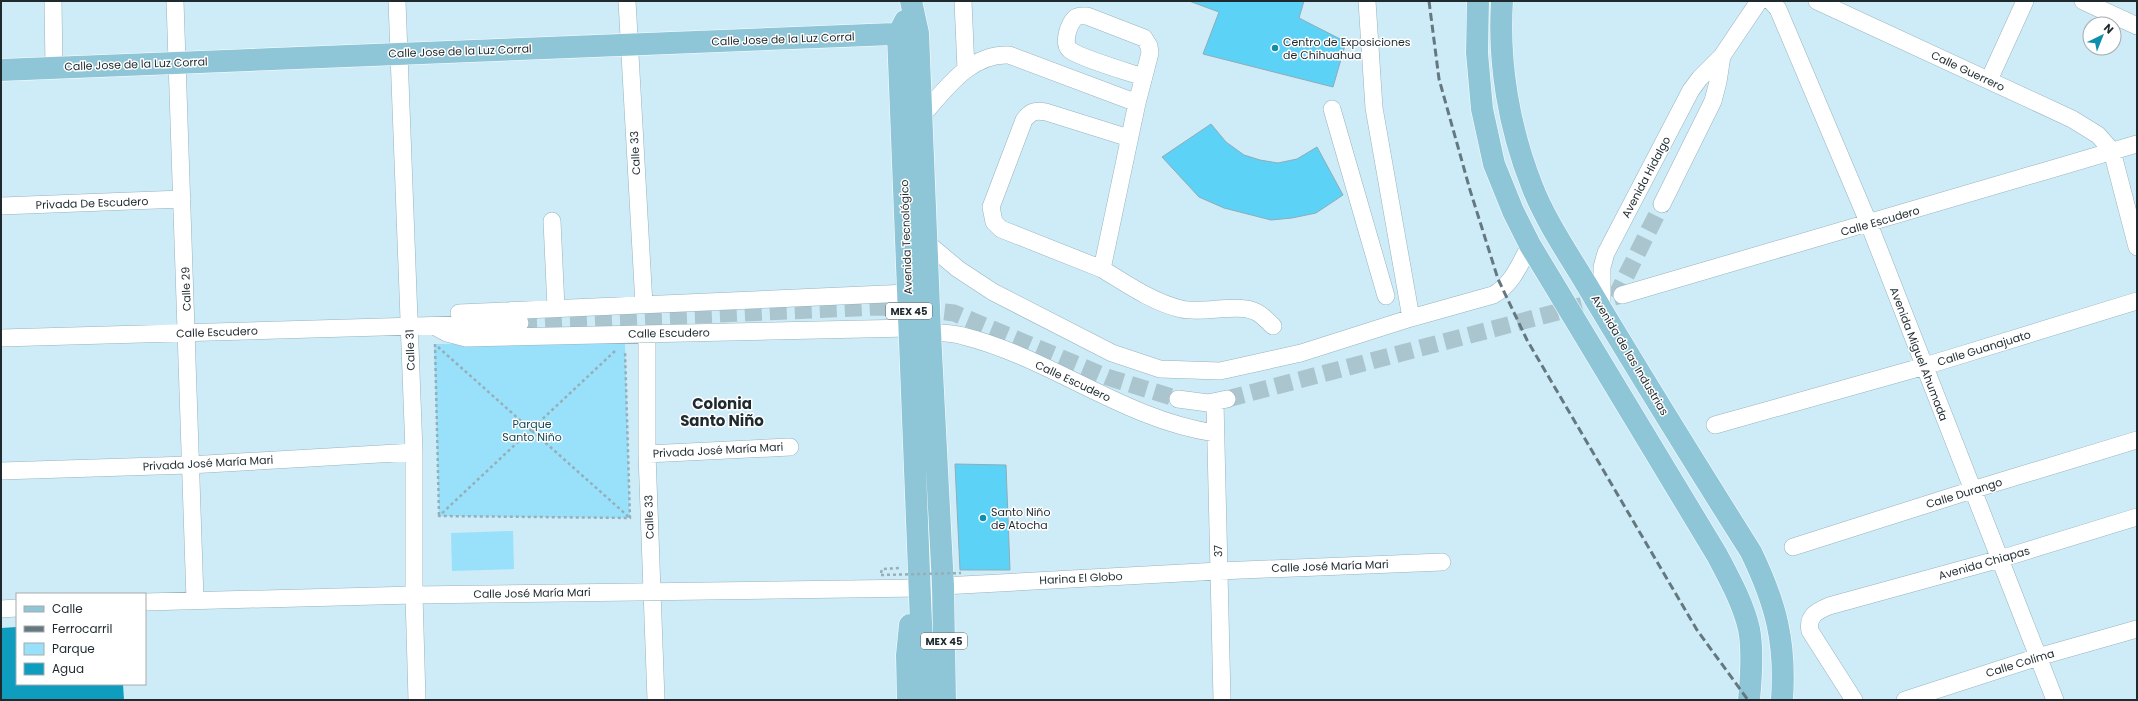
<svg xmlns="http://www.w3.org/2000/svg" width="2138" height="701" font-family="Poppins,sans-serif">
<rect width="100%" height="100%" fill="#ceecf7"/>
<path fill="#99e1fa" d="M625,343l5,175 -191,-2 -5,-172z
M513,531l1,38 -62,2 -1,-38z"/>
<path fill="#0e9cbf" d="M17,627v57h106l1,16h-123v-72z"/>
<path fill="#5dd2f7" stroke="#8facb7" d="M1189,1h115l-5,17 47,24 -13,45 -130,-33 16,-42z
M1211,124l15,18 18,13 16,5 18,3 19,-4 20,-12 26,48 -27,18 -24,5 -21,2 -47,-12 -25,-11 -37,-40z
M955,464l51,1 4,105h-50z"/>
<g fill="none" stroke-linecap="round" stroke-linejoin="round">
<path stroke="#abc5cf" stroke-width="17" stroke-dasharray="17 8" stroke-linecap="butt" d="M1615,298l47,-94
M520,323l358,-16 42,2 34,4 153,64 71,22
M1227,399l395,-104"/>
<g stroke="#96b3be" stroke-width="18">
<path id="minor" d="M53,1l1,66
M175,1l20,599
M397,1l17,451v143l3,105
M627,1l17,304
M963,1l3,69
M1367,1l7,107 37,210
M1771,1l7,8 91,215 186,476
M1817,1l255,118 26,16 14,16 25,96
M2083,1l54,25
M1989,80l36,-79
M1137,103l-35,166c25,15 50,33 79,40 22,5 57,-6 75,3 7,3 11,9 17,14
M1332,109l54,187
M917,121c25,-26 50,-68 92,-66l128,48 13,-50 -1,-7 -5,-8 -57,-22c-4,0 -9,-1 -12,2 -6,6 -13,25 -5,32 10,8 58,22 73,27
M1662,204l51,-103 5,-19 4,-26
M1,206l181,-7
M552,221l4,87
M927,243l31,26 35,23 119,61 48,16 60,2 81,-18 110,-35 82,-23c19,-10 27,-31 37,-50
M1102,269l-101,-40 -7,-7 -3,-15 33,-87c7,-9 12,-10 22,-8l83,26
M1622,295l515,-151
M1602,309v-42l4,-14 85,-163 9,-12 22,-22 37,-55
M459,313l449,-20
M434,326l13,7 19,5 443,-10
M930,332c11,1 23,1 33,4 88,22 162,84 252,97
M647,334v120l9,246
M1,338l519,-15
M1178,399l30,4 19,-4
M1215,402l7,298
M1715,425l210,-59 212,-65
M647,454l143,-7
M1,471l188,-6 225,-13
M1793,547l179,-57 165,-50
M943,586l276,-15 223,-9
M145,602l269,-7 505,-7
M1,609l16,-1
M1854,700l-44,-69c-3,-15 7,-20 19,-25l171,-47 137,-42
M1905,700l133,-43 99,-28"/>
</g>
<g stroke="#fff" stroke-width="23">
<path id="major" d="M911,1l7,32 12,299 13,254 2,114
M1478,1l-1,52 5,56 12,55 19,47 17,34 187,310c12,23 26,48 32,74 4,20 2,50 0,71
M1502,1c-4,62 7,127 30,185 15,39 42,76 63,113 51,85 103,169 156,253 25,52 35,90 31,148
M905,21l-7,14 26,665
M1,70l917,-37
M908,700l-1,-45 3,-30"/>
</g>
<path stroke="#96aeb7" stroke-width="2.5" stroke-dasharray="3 3" stroke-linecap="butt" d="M435,344l4,172
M438,347l192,171
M615,351l-176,165 191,2 -5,-167
M881,573l1,-4 19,-1"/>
<use href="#minor" stroke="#fff" stroke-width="17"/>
<use href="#major" stroke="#8fc6d7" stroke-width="22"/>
<path stroke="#65787f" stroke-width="3" stroke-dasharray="8 4" stroke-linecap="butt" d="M1429,1l10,78 31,111 28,89 29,61 170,290 51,70"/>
<path stroke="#96aeb7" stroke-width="2.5" stroke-dasharray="3 3" stroke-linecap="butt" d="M881,575l80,-2"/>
</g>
<g fill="#0f8eae" stroke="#fff" stroke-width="1.5">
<circle cx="1275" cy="48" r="4"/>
<circle cx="983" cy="518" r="4"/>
</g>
<g text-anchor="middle" stroke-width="3" stroke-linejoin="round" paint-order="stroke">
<g fill="#fff" stroke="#626a6d" stroke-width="1">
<rect x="886" y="303" width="46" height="16" rx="3"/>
<rect x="921" y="633" width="46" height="16" rx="3"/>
</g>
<g font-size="10" font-weight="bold" fill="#1f2a2f">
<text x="909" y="315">MEX 45</text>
<text x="944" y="645">MEX 45</text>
</g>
<g font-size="11" fill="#1f2a2f" stroke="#fff">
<text transform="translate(783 39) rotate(-2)" y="4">Calle Jose de la Luz Corral</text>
<text transform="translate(460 51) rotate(-2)" y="4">Calle Jose de la Luz Corral</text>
<text transform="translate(136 64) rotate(-2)" y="4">Calle Jose de la Luz Corral</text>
<text transform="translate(1968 71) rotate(25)" y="4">Calle Guerrero</text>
<text transform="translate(635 153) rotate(-93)" y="4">Calle 33</text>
<text transform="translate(1646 177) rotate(-62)" y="4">Avenida Hidalgo</text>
<text transform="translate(92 203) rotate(-2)" y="4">Privada De Escudero</text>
<text transform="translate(1880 221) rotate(-16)" y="4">Calle Escudero</text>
<text transform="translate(906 237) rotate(-92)" y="4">Avenida Tecnológico</text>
<text transform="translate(186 289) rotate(-92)" y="4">Calle 29</text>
<text transform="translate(217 332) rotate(-2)" y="4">Calle Escudero</text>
<text transform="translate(669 333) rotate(-1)" y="4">Calle Escudero</text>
<text transform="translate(1984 348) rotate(-17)" y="4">Calle Guanajuato</text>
<text transform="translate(410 350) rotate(-92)" y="4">Calle 31</text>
<text transform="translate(1919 354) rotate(69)" y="4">Avenida Miguel Ahumada</text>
<text transform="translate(1630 355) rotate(59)" y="4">Avenida de las Industrias</text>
<text transform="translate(1073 381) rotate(25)" y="4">Calle Escudero</text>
<text transform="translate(718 450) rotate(-3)" y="4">Privada José María Mari</text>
<text transform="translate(208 463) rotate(-3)" y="4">Privada José María Mari</text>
<text transform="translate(1964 493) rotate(-17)" y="4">Calle Durango</text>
<text transform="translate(649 517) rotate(-92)" y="4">Calle 33</text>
<text transform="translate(1218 551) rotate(-92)" y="4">37</text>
<text transform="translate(1984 563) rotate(-16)" y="4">Avenida Chiapas</text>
<text transform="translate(1330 566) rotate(-2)" y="4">Calle José María Mari</text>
<text transform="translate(1081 578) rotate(-3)" y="4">Harina El Globo</text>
<text transform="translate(532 593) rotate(-1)" y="4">Calle José María Mari</text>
<text transform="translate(2020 663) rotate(-17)" y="4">Calle Colima</text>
</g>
<g font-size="11" fill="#1f2a2f" stroke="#fff" text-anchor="start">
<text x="1283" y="46">Centro de Exposiciones<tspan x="1283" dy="13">de Chihuahua</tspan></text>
<text x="991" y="516">Santo Niño<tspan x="991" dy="13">de Atocha</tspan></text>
</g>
<g font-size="11" fill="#154757" stroke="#fff">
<text x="532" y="428">Parque<tspan x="532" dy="13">Santo Niño</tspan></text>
</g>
<g font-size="15" font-weight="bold" fill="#1f2a2f" stroke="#fff">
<text x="722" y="409">Colonia<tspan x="722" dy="17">Santo Niño</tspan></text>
</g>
</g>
<rect width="2138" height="701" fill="none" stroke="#1f2a2f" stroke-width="4"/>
<rect x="16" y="593" width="130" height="92" fill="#ffffff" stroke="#a5aaac"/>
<rect x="24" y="606" width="20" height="6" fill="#8fc6d7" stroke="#a5aaac"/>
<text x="52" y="613" font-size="12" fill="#1f2a2f">Calle</text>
<rect x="24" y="626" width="20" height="6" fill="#65787f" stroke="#a5aaac"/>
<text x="52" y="633" font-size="12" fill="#1f2a2f">Ferrocarril</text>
<rect x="24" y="643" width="20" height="12" fill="#99e1fa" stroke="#a5aaac"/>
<text x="52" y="653" font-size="12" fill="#1f2a2f">Parque</text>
<rect x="24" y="663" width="20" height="12" fill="#0e9cbf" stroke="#a5aaac"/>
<text x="52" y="673" font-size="12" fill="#1f2a2f">Agua</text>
<g transform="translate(2102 36) rotate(43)"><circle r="19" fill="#ffffff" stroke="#a5aaac"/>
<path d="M0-3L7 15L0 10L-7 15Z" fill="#0f8eae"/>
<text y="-6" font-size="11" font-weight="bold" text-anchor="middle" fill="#1f2a2f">N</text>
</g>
</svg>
